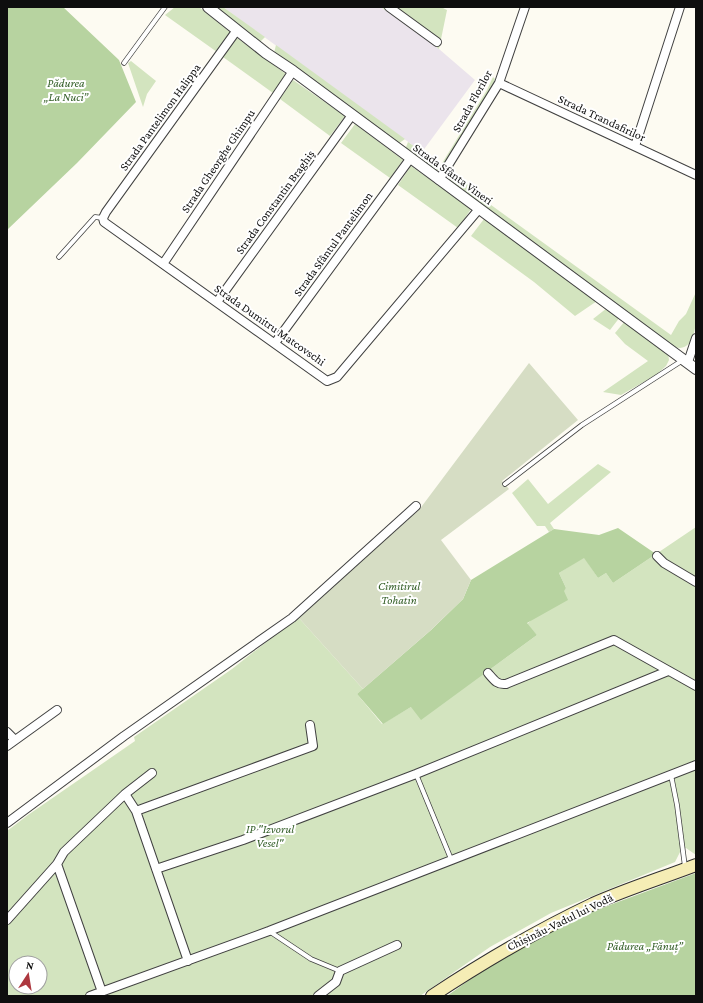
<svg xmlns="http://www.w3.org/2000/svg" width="703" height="1003" font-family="'Crimson Pro',serif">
<rect width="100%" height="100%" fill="#fdfbf2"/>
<path fill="#ebe4ec" d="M223,7h158l58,42 36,31 -53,72z"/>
<path fill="#d3e4bf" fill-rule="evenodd" d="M175,7h24l32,26 -14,19 -52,-37z
M215,7h8l42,30 -4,4h-3z
M381,7h60l6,3 -8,39z
M237,38l49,36 -13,19 -50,-36z
M276,45l129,94 -7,5 -124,-91z
M131,61l25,20 -9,13 -4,13 -15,-44z
M493,77l2,2 -4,12 -47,76 -4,3 -5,1 -30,-21 3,-8 33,23 46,-75z
M293,80l52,36 -15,20 -50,-37z
M355,124l48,36 -13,18 -49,-35z
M411,166l60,43 -13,19 -60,-43z
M452,168l2,7 27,19 -1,3 191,138 8,-14 7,-7 10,-22c0,14 4,55 -16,56 -3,0 -7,-2 -9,-2l-222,-164c-2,-6 0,-9 3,-14z
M484,219l113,82 -22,15 -41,-34 -63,-46z
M607,308l13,9 -10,13 -17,-11z
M625,321l43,32 1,7 -3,6 -10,9 -35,20 -18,-3 45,-31 -23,-17 -10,-11z
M598,464l13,8 -61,51 4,6 -5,3 -4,-6h-8l-25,-33 16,-14 20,25z
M696,527v328l-10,-7 -5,2 -6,12 -124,51 -61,34 -70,49h-413v-165l21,-16 107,-74 -1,-4 98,-68 66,-52 65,72 -6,5 25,30 29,-17 74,-34 52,-38 -10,-11 39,-36 -7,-15 25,-16 14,21 8,-5 7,10zM16,963h24v24h-24z"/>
<path fill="#b7d3a0" d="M7,7h56l56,53 17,42 -59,61 -70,67z
M618,528l38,26 -43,29 -7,-10 -8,5 -14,-20 -25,15 7,15 -2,3 4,9 -41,23 10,12 -116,85 -10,-13 -28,17 -26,-30 74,-64 32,-31 8,-19 83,-51 45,6z
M696,873v123h-249l53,-38 91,-46z"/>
<path fill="#d6ddc4" d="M529,363l49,57 -76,61 7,8 -68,51 30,40 -8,19 -32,31 -68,59 -65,-72 121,-107z"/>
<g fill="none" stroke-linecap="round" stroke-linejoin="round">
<g stroke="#414141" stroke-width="5.5">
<path id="service" d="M124,63l41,-56
M59,257l36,-40 8,1
M505,484l77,-59 101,-65
M416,774l35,85
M671,775l6,30 8,62
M269,931l42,28 29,12"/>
</g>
<g stroke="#414141" stroke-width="10">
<path id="minor" d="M389,7l48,35
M237,30l-131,182 -3,6 1,4 223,159 10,-4 142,-168
M499,83l197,92
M635,146l45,-139
M439,180l60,-97 26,-76
M163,264l130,-193
M217,302l135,-187
M275,343l135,-184
M688,362l8,-24
M657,556l7,7 32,19
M488,673c6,7 9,12 18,11l108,-44 82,46
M7,732l8,8
M7,746l50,-36
M125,794l11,17 52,150
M136,811l177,-65 -3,-21
M7,823l117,-87 168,-118 124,-112
M57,864l45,128
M156,869l87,-29 173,-66 252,-103
M7,920l50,-56 7,-12 61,-58 27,-21
M90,996l179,-65 427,-166
M318,996l18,-14 4,-11 57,-26"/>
</g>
<g stroke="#414141" stroke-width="12">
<path id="tertiary" d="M208,7l58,46 27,18 403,298"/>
</g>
<g stroke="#303030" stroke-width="14">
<path id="secondary" d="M432,996c53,-35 104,-65 161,-92 34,-15 69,-26 103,-39"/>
</g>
<use href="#service" stroke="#fff" stroke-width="4"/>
<use href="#minor" stroke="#fff" stroke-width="8"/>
<use href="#tertiary" stroke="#fff" stroke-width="10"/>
<use href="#secondary" stroke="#f5edb5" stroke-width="12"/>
</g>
<g text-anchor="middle" stroke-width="4" stroke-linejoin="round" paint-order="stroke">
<g font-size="12" font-style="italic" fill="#335e27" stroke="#fff">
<text x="66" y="87">Pădurea<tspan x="66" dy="14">„La Nuci”</tspan></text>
<text x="399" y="590">Cimitirul<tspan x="399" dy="14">Tohatin</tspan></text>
<text x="270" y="833">IP "Izvorul<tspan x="270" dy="14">Vesel"</tspan></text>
<text x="645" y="950">Pădurea „Fănuț”</text>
</g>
<g font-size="12" fill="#0e0e0e" stroke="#fff">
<text transform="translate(472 101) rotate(-61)" y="4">Strada Florilor</text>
<text transform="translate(160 117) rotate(-54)" y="4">Strada Pantelimon Halippa</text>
<text transform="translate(602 118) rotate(25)" y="4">Strada Trandafirilor</text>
<text transform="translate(218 161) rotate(-56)" y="4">Strada Gheorghe Ghimpu</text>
<text transform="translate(453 174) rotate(36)" y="4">Strada Sfânta Vineri</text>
<text transform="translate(275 202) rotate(-54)" y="4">Strada Constantin Braghiş</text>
<text transform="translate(333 244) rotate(-54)" y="4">Strada Sfântul Pantelimon</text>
<text transform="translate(270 325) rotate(35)" y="4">Strada Dumitru Matcovschi</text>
<text transform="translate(560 922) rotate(-26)" y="4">Chișinău-Vadul lui Vodă</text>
</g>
</g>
<rect width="703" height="1003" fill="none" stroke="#0e0e0e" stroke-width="16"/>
<g transform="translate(28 975) rotate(12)"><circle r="19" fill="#ffffff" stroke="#9f9f9f"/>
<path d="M0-3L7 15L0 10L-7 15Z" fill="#ad383f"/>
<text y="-6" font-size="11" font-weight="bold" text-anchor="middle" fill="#0e0e0e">N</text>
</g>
</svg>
